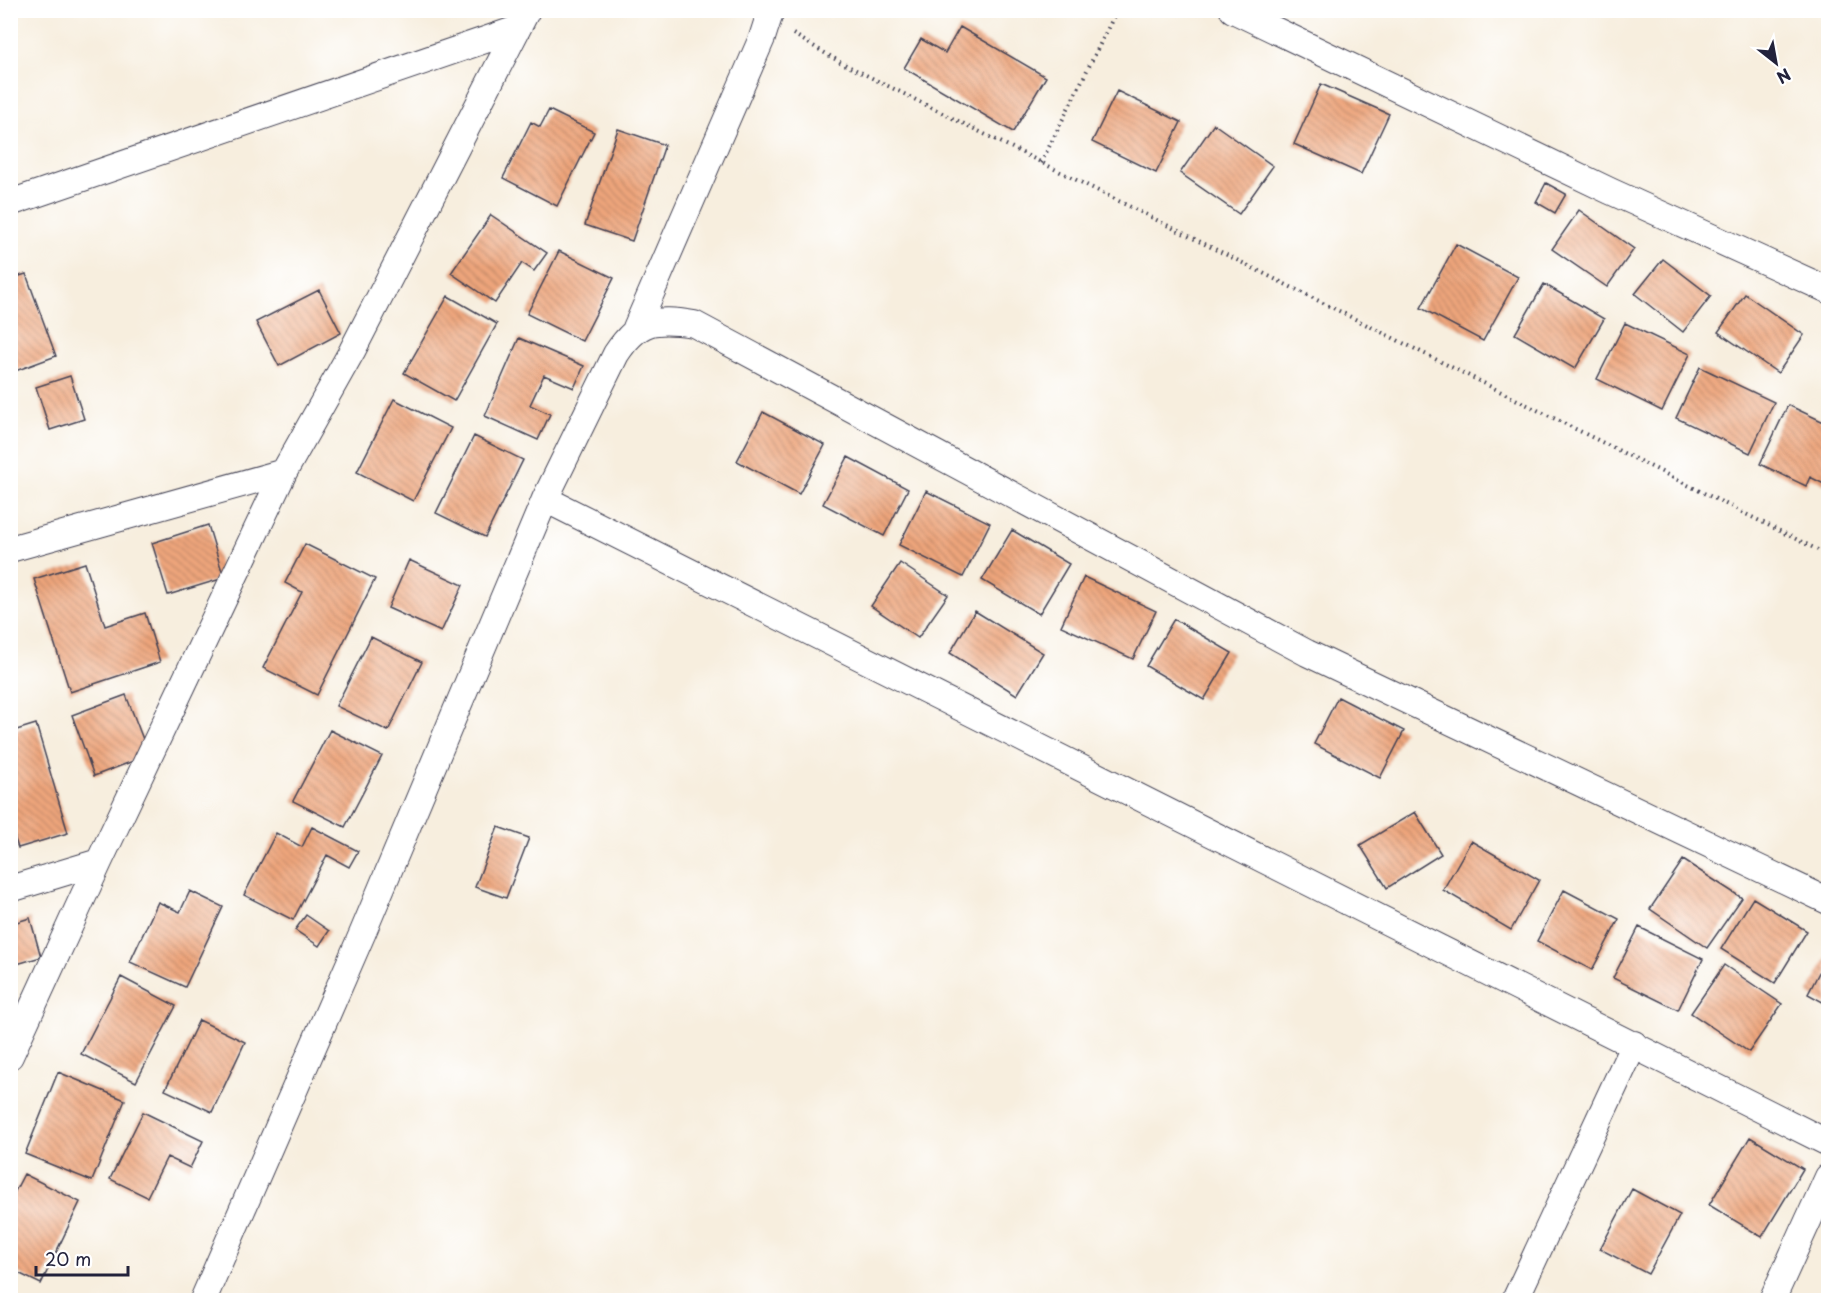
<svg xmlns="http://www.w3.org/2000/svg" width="1839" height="1311" font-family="'Playpen Sans',sans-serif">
<defs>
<pattern id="building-back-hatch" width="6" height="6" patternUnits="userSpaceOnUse" patternTransform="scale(1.5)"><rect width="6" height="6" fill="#eea57b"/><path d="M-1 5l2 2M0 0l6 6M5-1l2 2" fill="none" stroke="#c08666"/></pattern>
</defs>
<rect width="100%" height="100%" fill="#fff"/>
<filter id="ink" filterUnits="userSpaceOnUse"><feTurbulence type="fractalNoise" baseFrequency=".0167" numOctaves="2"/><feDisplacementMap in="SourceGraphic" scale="12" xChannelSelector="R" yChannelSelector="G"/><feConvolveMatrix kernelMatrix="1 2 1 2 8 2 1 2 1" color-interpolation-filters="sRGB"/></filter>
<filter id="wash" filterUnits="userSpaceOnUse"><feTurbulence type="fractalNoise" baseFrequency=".008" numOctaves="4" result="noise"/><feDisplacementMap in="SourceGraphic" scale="24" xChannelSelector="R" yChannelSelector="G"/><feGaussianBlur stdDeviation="1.35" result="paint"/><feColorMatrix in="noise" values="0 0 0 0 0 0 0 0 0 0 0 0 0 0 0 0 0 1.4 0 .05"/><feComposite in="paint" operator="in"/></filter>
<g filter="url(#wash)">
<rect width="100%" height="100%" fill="#f7eede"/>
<g id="blocks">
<path fill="url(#building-back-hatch)" d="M960,27l86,50 -33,55 -109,-64 17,-29 24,14z
M1321,84l68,30 -28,60 -67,-30z
M1117,91l64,31 -25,51 -64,-31z
M549,110l45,22 -37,74 -54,-28 28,-56 9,5z
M1214,124l59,42 -34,48 -59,-41z
M618,129l47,16 -33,96 -47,-16z
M1546,183l20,11 -11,19 -19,-11z
M1579,210l55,39 -27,38 -55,-38z
M491,215l56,38 -13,18 -12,-8 -27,40 -44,-30z
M1456,244l62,33 -35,64 -62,-33z
M559,251l55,27 -32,63 -55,-27z
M1663,259l48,37 -28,36 -48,-38z
M26,274l30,82 -46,17v-94z
M1544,284l60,35 -29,50 -60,-35z
M319,290l22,43 -62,33 -23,-44z
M1745,294l59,41 -26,38 -60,-41z
M448,296l49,28 -43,77 -50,-28z
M1625,323l65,31 -28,57 -65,-32z
M519,338l65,28 -10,22 -30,-13 -14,30 20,9 -12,26 -53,-24z
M1700,367l74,35 -24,51 -74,-35z
M70,376l14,43 -34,11 -14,-43z
M394,399l57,29 -38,73 -56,-29z
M1788,405l40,19v62l-18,-9 -4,9 -46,-22z
M763,412l62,33 -26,49 -62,-33z
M474,436l49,24 -38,77 -49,-24z
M848,457l60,32 -24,47 -61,-32z
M926,491l64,32 -27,54 -64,-32z
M208,525l16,53 -56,17 -16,-52z
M1012,530l57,34 -30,50 -57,-34z
M305,544l70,35 -58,116 -54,-27 39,-76 -17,-9z
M409,560l54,25 -22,47 -53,-24z
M85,563l20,63 40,-13 15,49 -90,30 -36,-113z
M900,563l48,32 -30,43 -47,-32z
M1084,577l72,34 -23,48 -72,-33z
M975,611l68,42 -26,42 -67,-42z
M1174,619l58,34 -28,47 -58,-34z
M371,637l51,25 -34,69 -52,-25z
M126,695l23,60 -55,21 -22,-61z
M1338,697l66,34 -24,47 -66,-34z
M36,724l32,109 -50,15 -8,-24v-92z
M330,730l52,26 -37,71 -52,-26z
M1415,812l26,42 -54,34 -27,-43z
M312,827l46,24 -9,16 -22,-12 -34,65 -49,-25 32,-62 26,14z
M498,827l31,11 -23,60 -31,-11z
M1471,841l68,39 -28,50 -68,-40z
M1683,860l59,38 -35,50 -57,-39z
M1564,890l55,29 -27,51 -55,-29z
M190,891l33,16 -38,80 -55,-25 28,-60 22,10z
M1753,898l54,33 -32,52 -54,-34z
M306,915l23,16 -10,15 -24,-16z
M30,918l11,39 -31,9v-42z
M1639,927l64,32 -25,51 -65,-32z
M1828,955v50l-20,-11z
M1724,965l58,39 -33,48 -58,-39z
M121,977l55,29 -40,76 -55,-28z
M199,1020l46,22 -33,70 -47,-22z
M58,1072l67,28 -33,81 -67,-27z
M143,1112l60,29 -13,27 -23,-11 -20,40 -37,-18z
M1750,1137l53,32 -41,68 -53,-32z
M24,1174l56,28 -39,82 -31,-15v-68z
M1632,1189l48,26 -32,59 -48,-25z"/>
</g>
</g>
<g filter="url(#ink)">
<use href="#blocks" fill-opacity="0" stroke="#424153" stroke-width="1.5"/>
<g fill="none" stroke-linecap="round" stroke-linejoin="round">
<g stroke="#424153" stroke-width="28">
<path id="minor" d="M1233,10l377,181 218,99
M10,203l507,-174
M636,328l126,-290 9,-28
M545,499l1283,644
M10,549l274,-77
M10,889l89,-27
M10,1056l89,-194 185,-390 68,-121 175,-341
M203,1300l160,-368 182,-433 71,-145c23,-35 39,-36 78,-30l613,329 521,248
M1515,1300l119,-256
M1772,1300l56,-123"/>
</g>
<path stroke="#424153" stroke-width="4" stroke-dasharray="1.5 4.5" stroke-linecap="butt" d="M793,34l47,28 988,493
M1041,163l76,-153"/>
<use href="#minor" stroke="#fff" stroke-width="26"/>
</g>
</g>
<rect width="1839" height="1311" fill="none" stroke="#fff" stroke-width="36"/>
<g transform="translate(1776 63) rotate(149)" stroke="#ffffff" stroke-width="4.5" paint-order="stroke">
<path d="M0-4.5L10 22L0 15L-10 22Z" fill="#22223b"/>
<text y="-9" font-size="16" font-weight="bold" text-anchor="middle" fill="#22223b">N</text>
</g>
<path d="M36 1266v9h92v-9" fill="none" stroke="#22223b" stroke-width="3"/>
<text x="45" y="1266" font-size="18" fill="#22223b" stroke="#ffffff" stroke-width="4.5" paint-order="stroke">20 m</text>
</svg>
